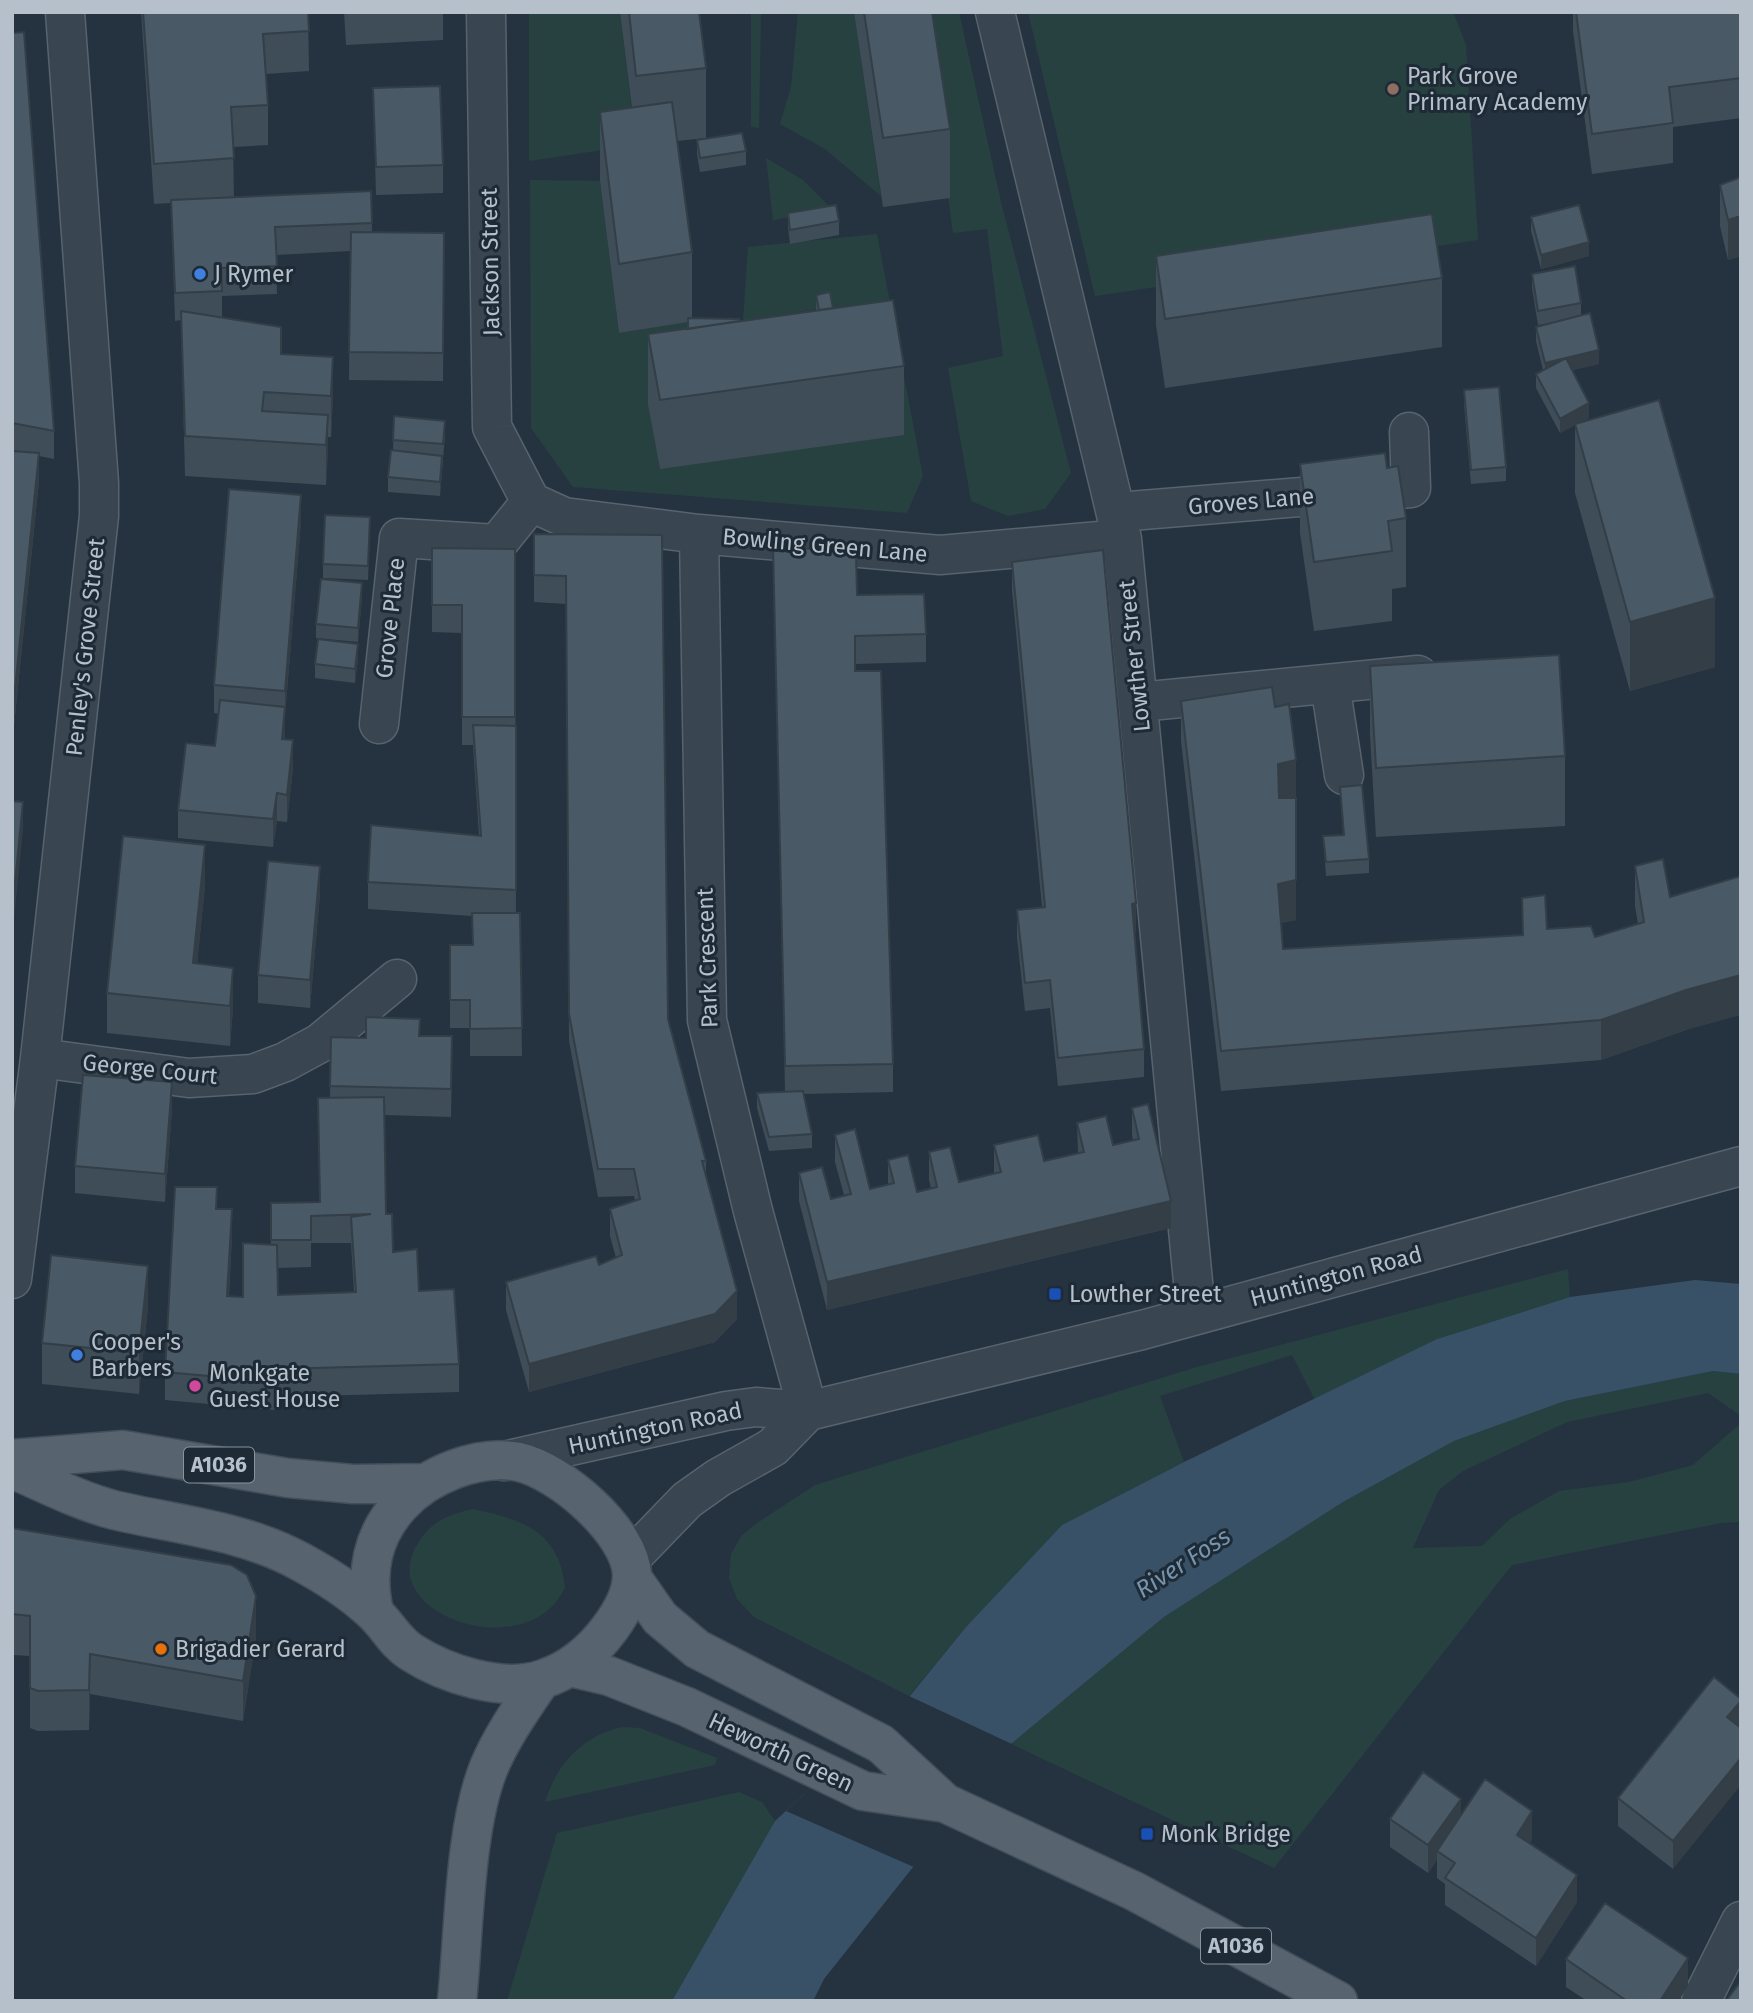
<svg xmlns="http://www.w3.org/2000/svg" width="1753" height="2013" font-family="'Fira Sans',sans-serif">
<rect width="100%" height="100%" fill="#253340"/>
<path fill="#274141" d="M529,12h91l16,133 -107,16z
M751,12h10l-2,116 -8,-1z
M798,12h56l27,184 -56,-47 -45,-25 11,-37z
M922,12h37l42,190 70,271 -26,36 -37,7 -37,-15 -23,-133 55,-12 -16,-127 -34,4z
M1028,12h425l13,33 12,195 -383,56z
M766,158l37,22 30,30 -60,10z
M530,180l70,1 19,152 73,-12 -43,83 11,65 170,-162 -87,14 5,-74 129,-13 46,242 -16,37 -334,-26 -42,-59z
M1568,1269l2,28 -133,42 -122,61 -23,-45 -132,41 24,66 -122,63 -96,102 -57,69 -155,-79 -17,-18 -8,-21 2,-24 11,-19 15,-12 58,-38 382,-118z
M1713,1371l28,3v42l-33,-23 -141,29 -104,49 -24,19 -26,58 69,-2 28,-27 49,-28 70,-9 64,-17 48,-42v99l-20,1 -209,42 -238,303 -263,-124 153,-127 179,-115 111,-61 111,-40z
M473,1509c50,11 86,22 92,78 -35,80 -191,28 -148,-42 14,-24 30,-30 56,-36z
M622,1727l18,1 77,30 -2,7 -170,37c12,-38 37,-66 77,-75z
M739,1792l23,10 13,19 -103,180h-165l50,-168z"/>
<path fill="#385167" d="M1695,1280l46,4v90l-28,-3 -148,30 -111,40 -111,61 -179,115 -153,127 -187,235 -11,22h-141l103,-180 134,-124 57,-70 96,-102 122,-63 253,-123 133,-42z"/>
<path fill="#253340" d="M909,1696l105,49 -98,123 -130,-57z"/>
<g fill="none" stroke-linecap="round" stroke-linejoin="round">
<g stroke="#57636d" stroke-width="41">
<path id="minor" d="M486,12l6,415 39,75
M995,12l127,527 74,774
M531,502l33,15 135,17 241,21 182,-16
M1118,512l293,-24 -2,-56
M699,534l8,486 46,191 55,200
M1330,684l14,91
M1139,702l279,-27
M379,724l20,-186 98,6 34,-42
M40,1058l149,20 64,-4 32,-12 35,-19 77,-64
M12,1279l28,-221 59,-542v-33l-34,-471
M1701,2001l40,-80"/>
</g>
<g stroke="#57636d" stroke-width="41">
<path id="tertiary" d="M504,1461l222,-50 30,-4 52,4 334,-81 599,-164
M630,1559l57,-59 31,-22 55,-31 35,-36"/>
</g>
<g stroke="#424e59" stroke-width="41">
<path id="primary" d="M12,1459l111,-9 165,28 65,6 73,-1
M12,1469c33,14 67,32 102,41 63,15 129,20 187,52 24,13 51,30 71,49 15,13 22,30 39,41 34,22 92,41 132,27 28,-9 50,-28 67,-51 11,-15 22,-34 22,-53 -1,-43 -72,-104 -113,-113 -41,-8 -92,13 -119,43 -28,31 -35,66 -26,107
M632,1578l28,40 37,31 184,95 64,59
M570,1667l39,9 78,31 176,84 82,12 189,88 204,110
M457,2001c7,-67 7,-173 32,-234 13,-31 33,-59 52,-87"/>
</g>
<use href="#minor" stroke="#394550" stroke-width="38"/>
<use href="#tertiary" stroke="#394550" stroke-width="38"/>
<use href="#primary" stroke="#576470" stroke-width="38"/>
</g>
<path fill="#3f4d58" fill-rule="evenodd" d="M141,12h167l1,59 -43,3 2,31v40l-35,2 1,50 137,-6 1,42h72l-1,148 -94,-1 1,-129 -74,4 1,39 -55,2v22l59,36 52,43 -2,40h-3l-2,48 -141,-9 -4,-156 -6,1 -4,-118 -17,1z
M344,12h99v28l-97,5z
M620,12h79l7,56v70l-29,3 15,111v66l47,3 77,-11v-15l88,71v69l-244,34 -12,-65v-70l40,-5v-7l-69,11 -19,-152v-69l32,-4z
M854,12h78l18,117v69l-67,9z
M1573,12h168v106l-68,9v36l-81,11 -19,-143z
M12,33l42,398v28l-15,-3v25l-27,264z
M373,88l70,77v28l-67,2z
M697,140l49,11v14l-46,7 -3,-18z
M1741,177v79l-13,4 -8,-34v-41z
M788,213l51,8v14l-49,9 -2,-17z
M1531,217l58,39 -48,13 -10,-38z
M1156,256l286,22v69l-277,41 -9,-63z
M1532,274l49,29v12l18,49 -27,6 17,48 -10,5 136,244 -85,24 -55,-198v-68l-15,8 -24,-45v-14l7,-4 -7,-29v-14l16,-4 -14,2 -6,-37z
M1464,390l42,77v14l-35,3 -7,-79z
M394,416l51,19 -5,61 -52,-4v-15l5,-27z
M1300,464l87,4 19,50v69l-14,2v32l-78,10 -14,-98z
M301,522l-16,194v24l8,28 -6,54 -10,-1 -4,26 -95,-9v-28l37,-64 4,-32 -5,-1v-28z
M370,531l-2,49 -45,-2v-14z
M534,534l128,1 6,484 38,142v15l31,143 -22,23 -186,50 -23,-82v-28l93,-17 17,-7 -6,-22v-27l25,-8 -1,-5 -36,1 -29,-156 -3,-437 -32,-2z
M773,546l84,49 69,39v28l-71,2 38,400v28l-90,2 9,40v14l-43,3 -12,-43v-15l28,-1z
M432,548l83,1 1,364h4l2,143h-52v-28h-20v-83h22v-29l-104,-7v-27l111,-46 -6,-91h-11v-112l-30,-1z
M1012,562l124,369 -2,1 10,117v28l-86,9 -8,-78 -25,3 -8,-74v-27l25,-3 -30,-317z
M362,597l-4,45 -42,-4v-14z
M358,658l-3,25 -40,-5v-14z
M1370,666l195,90v70l-189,11 -6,-102z
M1181,701l94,6 21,53v160l-15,3 2,26 239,-14v-37l25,31 48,8 43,-13 -3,-18v-40l51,164 -85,30 -380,31 -40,-350z
M1340,787l29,72v14l-43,3 -3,-40 20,-1z
M205,886l-8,78 36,44 -3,38 -123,-13v-40z
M320,893l-10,115 -52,-5v-28z
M420,1036l32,28 -1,53 -67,-2 2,99 7,38 26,39 40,73v28l-181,5 -3,13 -110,-10v-28l52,-163 15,27 -3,61h14l28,-52v-42l49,-1 -2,-104 12,-1 1,-60 35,1zM311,1243h40l3,49 -76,3 -1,-27 34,-1z
M1132,1108l39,120 -344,82 -28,-109v-28l32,26 13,-4 -9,-33v-27l35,54 18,-5v-24l29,32 14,-4 -2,-8v-28l30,30 35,-9v-28l50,16 34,-8 -1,-30 36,22 20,-4 -1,-6z
M172,1110l-7,92 -90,-9v-27z
M148,1306l-9,88 -97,-10v-41z
M12,1528l244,109 -13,84 -153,-27 -1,36 -51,1 -8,-3v-72l-17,-1 -1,14z
M1741,1699l-68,170 -55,-43v-28z
M1461,1814l71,25 -2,4 47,59 -41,64 -91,-61v-21l-8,-6v-18l-9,13 -38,-26v-28z
M1566,1959l122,27 -10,15h-91l-21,-14z"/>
<path fill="#333e47" d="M1741,216v40l-13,4v-40z
M1589,242v14l-48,13v-14z
M1599,350v14l-54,13v-14z
M333,357v40l-2,40v-41z
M1589,403v15l-29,15v-14z
M328,415v41l-2,29v-40z
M39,453v28l-27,264v-27z
M442,456v14l-2,26v-14z
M301,495v27l-16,194v19l-3,32v-28l3,-30v-18z
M362,583v14l-4,45v-14z
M1715,598v69l-85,24v-69z
M358,644v14l-3,25v-14z
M293,740v28l-6,54v-27z
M1296,760v40l-18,4v-40z
M277,793v28l-4,26v-28z
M1296,798v122l-18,4v-40z
M23,802v28l-11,110v-28z
M205,845v41l-12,118v-41z
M320,866v27l-10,115v-28z
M1136,903v28l-4,1v-28z
M233,968v40l-3,38v-40z
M1741,975v40l-55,15 -85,30v-40l85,-30z
M172,1082v28l-7,92v-28z
M1171,1201v27l-344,82v-28z
M232,1209v27l-5,88v-28z
M148,1266v40l-9,88v-41z
M737,1291v28l-22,23 -186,50v-28z
M278,1369v28l-3,13v-28z
M256,1596v41l-13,84v-40z
M90,1654v40l-1,36v-40z
M1741,1701v28l-14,-12z
M1741,1758v27l-68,84v-28z
M1461,1799v27l-24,25v9l-9,13v-28z
M1532,1811v28l-15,24v-28z
M1577,1875v27l-41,64v-28z
M1688,1958v28l-10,15h-18z"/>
<path fill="#495966" stroke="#333e47" stroke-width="2" d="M143,12h165l1,19 -46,3 5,71 -37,2 3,51 -80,6z
M629,12h70l7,56 -70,8z
M864,12h68l18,117 -67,9z
M1576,12h165v66l-72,9 4,36 -81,11z
M24,32l30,399 -42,-8v-390z
M440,86l3,79 -67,2 -3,-79z
M672,102l20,150 -73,12 -19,-152z
M742,133l4,18 -46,7 -3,-18z
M1741,177v39l-13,4 -8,-35z
M371,191l1,32 -97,4 2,39 -56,2 1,23 -47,2 -4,-93z
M836,205l3,16 -49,9 -2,-17z
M1579,205l10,37 -48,13 -10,-38z
M1432,214l10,64 -277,41 -9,-63z
M351,232l93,1 -1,120 -94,-1z
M1575,266l6,37 -43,8 -6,-37z
M830,292l3,16 -14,2 -3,-15z
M893,300l11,66 -244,34 -12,-66z
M181,311l100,16v27l52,3 -2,39 -67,-4 -2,19 66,4 -2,30 -141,-9z
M1590,313l9,37 -54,13 -9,-36z
M688,318l51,1v2l-51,8z
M1566,358l23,45 -29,16 -24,-45z
M1499,387l7,80 -35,3 -7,-80z
M1659,400l56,198 -85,24 -55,-198z
M394,416l51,5 -2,23 -50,-4z
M391,450l51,6 -2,26 -52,-5z
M12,451l27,2 -27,265z
M1385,453l2,15 11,-2 8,52 -18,3 4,30 -78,11 -14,-98z
M229,489l72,6 -16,196 -71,-6z
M325,515l45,2 -2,49 -45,-2z
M534,534l128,1 6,484 38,142h-4l35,130 -22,23 -186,50 -23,-82 90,-26 3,9 23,-10 -12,-46 30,-10 -6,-30h-36l-29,-155 -3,-438 -32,-1z
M773,546l83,6 1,43 67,-1 2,40 -71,2v35h26l12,393 -108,2z
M432,548l83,1v168h-53v-112h-30z
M1103,550l33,353 -4,1 12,145 -86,9 -8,-78 -25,3 -8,-73 28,-3 -33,-345z
M321,579l41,4 -4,45 -42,-4z
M318,639l40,5 -3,25 -40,-5z
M1559,655l6,101 -189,12 -6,-102z
M1272,687l3,20 14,-3 7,56 -18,4 1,34h17v82l-18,4 5,65 240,-14 -1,-37 23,-3 2,34 44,-3 4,11 49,-15 -9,-56 28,-7 7,38 71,-21v99l-55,15 -85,30 -380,31 -40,-350z
M220,700l65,7 -3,32 11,1 -6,55 -10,-2 -4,26 -95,-9 8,-67 29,3z
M473,725l43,1v164l-148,-8 3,-57 110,11z
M1362,785l7,74 -43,3 -3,-26 21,-1 -4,-48z
M12,801l11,1 -11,110z
M123,836l82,9 -12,118 40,5 -3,38 -123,-13z
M268,861l52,5 -10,114 -52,-5z
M472,913h48l2,115 -52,1v-29h-20v-55h23z
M366,1017l54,2 -1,17h33l-1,53 -121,-3 1,-49 35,1z
M83,1075l89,7 -7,92 -90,-8z
M803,1091l9,43 -43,3 -12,-44z
M384,1097l2,117h6l1,38 24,-3 2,42 35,-2 5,75 -181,5 -3,13 -110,-10 10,-185h42l-1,22h16l-5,87 16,1v-54l34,2 1,50 78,-3 -5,-75 20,-3 -60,2v24h-40v-37l49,-1 -2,-104z
M1148,1104l23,97 -344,81 -28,-109 23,-6 9,32 20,-5 -16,-59 20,-6 15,60 24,-6 -6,-23 20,-5 9,37 20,-5 -8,-35 21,-5 9,35 42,-10 -7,-27 44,-10 6,26 40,-9 -7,-29 29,-7 7,29 26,-6 -7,-31z
M51,1255l97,11 -9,87 -97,-10z
M12,1528l219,37 16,10 9,21 -13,85 -153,-27 -1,36 -51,1 -8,-3v-72l-17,-2 -1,15z
M1714,1677l27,22v2l-14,16 14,11v30l-68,83 -55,-43z
M1423,1772l38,27 -33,46 -38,-26z
M1485,1779l47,32 -15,24 60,40 -41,63 -91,-60 10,-15 -18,-12z
M1605,1903l83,55 -28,43h-33l-61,-42z
M1741,1981v20h-15z"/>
<circle fill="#8d6e63" stroke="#1e2a35" stroke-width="2.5" cx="1393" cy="89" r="7"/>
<g fill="#3f7fe0" stroke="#1e2a35" stroke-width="2.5">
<circle cx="200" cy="274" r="7"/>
<circle cx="77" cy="1355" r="7"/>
</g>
<g fill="#1a4fb4" stroke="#1e2a35" stroke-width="2.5">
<rect x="1048" y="1287" width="14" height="14" rx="3.5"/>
<rect x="1140" y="1827" width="14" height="14" rx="3.5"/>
</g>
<circle fill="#d1479c" stroke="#1e2a35" stroke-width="2.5" cx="195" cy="1386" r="7"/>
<circle fill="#e8710a" stroke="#1e2a35" stroke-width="2.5" cx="161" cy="1649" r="7"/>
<g text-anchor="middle" stroke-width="6" stroke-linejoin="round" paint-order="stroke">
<g fill="#1e2a35" stroke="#88939d" stroke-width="2">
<rect x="184" y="1447.5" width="70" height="35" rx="5"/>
<rect x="1201" y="1928.5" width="70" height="35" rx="5"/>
</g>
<g font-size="21" font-weight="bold" fill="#b5c0ca">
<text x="219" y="1472">A1036</text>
<text x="1236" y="1953">A1036</text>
</g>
<g font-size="23" fill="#b5c0ca" stroke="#1e2a35" text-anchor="start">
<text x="1407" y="84">Park Grove<tspan x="1407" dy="26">Primary Academy</tspan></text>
<text x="214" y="282">J Rymer</text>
<text x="1069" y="1302">Lowther Street</text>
<text x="91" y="1350">Cooper's<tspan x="91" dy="26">Barbers</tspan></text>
<text x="209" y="1381">Monkgate<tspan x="209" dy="26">Guest House</tspan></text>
<text x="175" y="1657">Brigadier Gerard</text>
<text x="1161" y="1842">Monk Bridge</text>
</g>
<g font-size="23" fill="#b5c0ca" stroke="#1e2a35">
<text transform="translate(490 262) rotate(-91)" y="8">Jackson Street</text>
<text transform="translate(1251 501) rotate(-5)" y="8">Groves Lane</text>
<text transform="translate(825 545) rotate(5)" y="8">Bowling Green Lane</text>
<text transform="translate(390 618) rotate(-84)" y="8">Grove Place</text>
<text transform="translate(85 647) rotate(-84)" y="8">Penley's Grove Street</text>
<text transform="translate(1134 656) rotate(-96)" y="8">Lowther Street</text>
<text transform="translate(707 958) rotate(-92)" y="8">Park Crescent</text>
<text transform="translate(150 1069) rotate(6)" y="8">George Court</text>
<text transform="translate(1336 1276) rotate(-15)" y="8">Huntington Road</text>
<text transform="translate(655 1428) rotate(-12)" y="8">Huntington Road</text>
<text transform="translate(781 1752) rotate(25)" y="8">Heworth Green</text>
</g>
<g font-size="24" font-style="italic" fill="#7594ae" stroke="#1e2a35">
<text transform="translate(1183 1563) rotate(-33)" y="8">River Foss</text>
</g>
</g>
<rect width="1753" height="2013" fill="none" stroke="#b5c0ca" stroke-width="28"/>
</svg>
